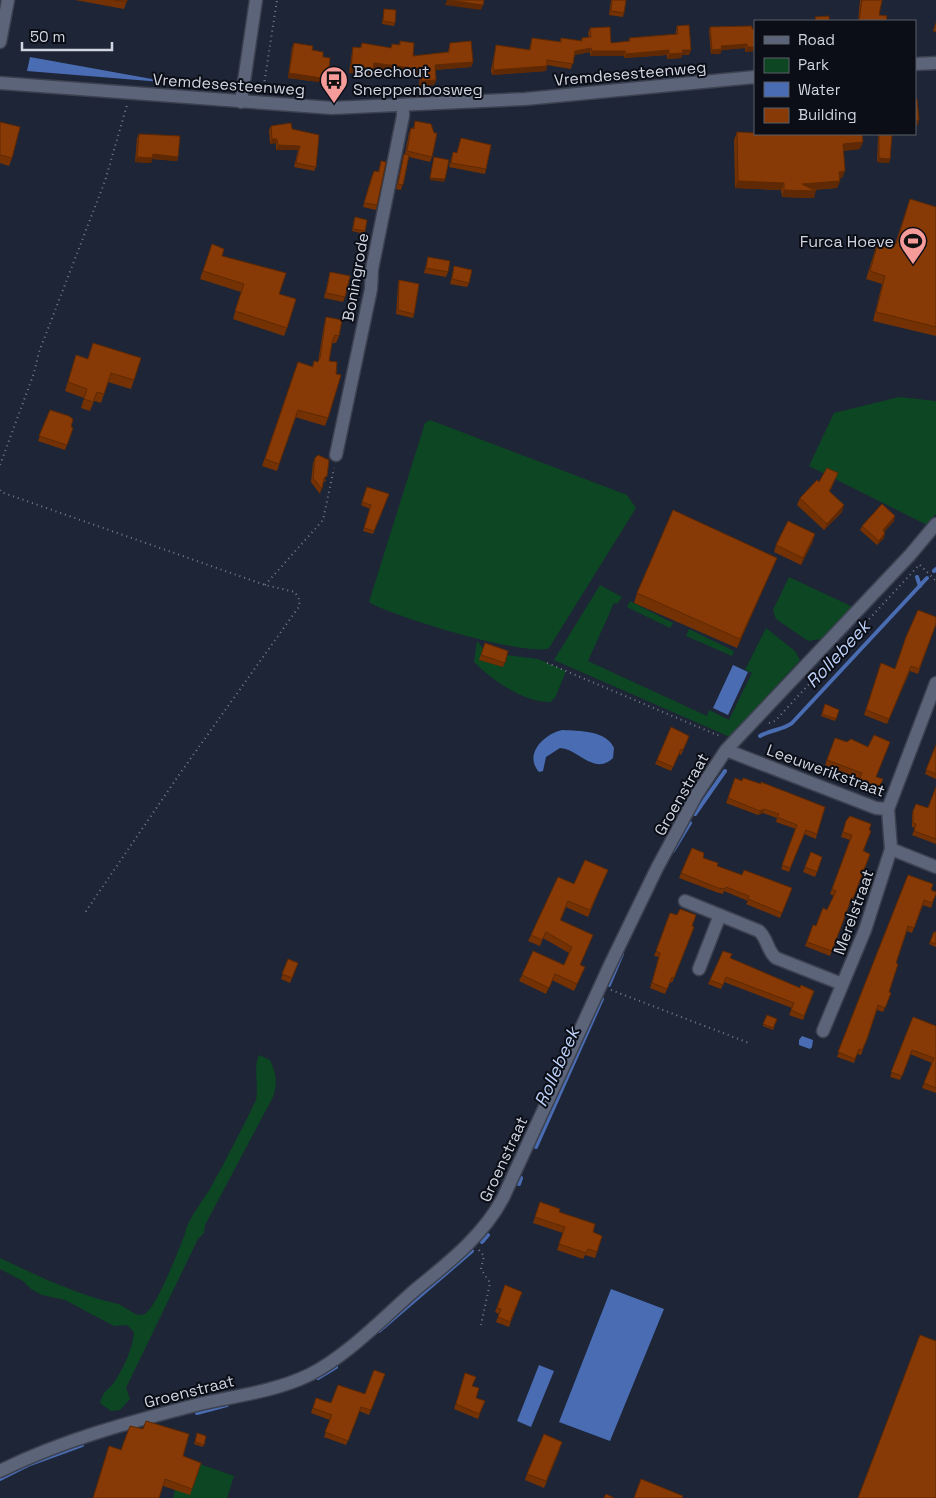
<svg xmlns="http://www.w3.org/2000/svg" width="936" height="1498" font-family="'Space Grotesk',sans-serif">
<rect width="100%" height="100%" fill="#1e2536"/>
<path fill="#0d4623" d="M899,397l37,4v113l-9,11 -118,-59 25,-53z
M430,420l197,75 9,13 -87,140c-20,10 -158,-32 -180,-46l56,-179z
M789,577l64,30 -32,32 -13,2 -32,-22 -3,-9z
M600,585l22,12 -5,7 -3,-1 -26,58 119,55 2,-6 20,10 23,-47 -7,-3 21,-42 29,23 5,9 -70,77 -176,-77z
M630,601l43,22 -3,5 -43,-21z
M689,629l45,22 -2,5 -46,-20z
M477,641l6,7 -3,12 23,7 4,-12 31,4 28,12 -11,27 -5,4c-27,0 -58,-22 -76,-40z
M259,1055l11,5c6,13 8,23 3,37l-68,128 -1,8 -6,6 -72,149 4,11 -10,11 -9,1 -11,-8c4,-15 9,-12 15,-22 9,-14 18,-33 19,-49l-7,-7 -13,1 -49,-26 -23,-5 -11,-6 -8,-8 -23,-12v-11c38,18 77,37 118,46 8,2 19,16 28,9 12,-9 32,-62 39,-79 2,-14 18,-33 26,-47 16,-29 31,-58 45,-87 3,-14 -3,-33 3,-45z
M200,1464l34,12 -7,22h-54l2,-8z"/>
<path fill="#496cb3" d="M30,57l144,26 -147,-12z
M733,665l15,7 -20,43 -15,-7z
M563,730c16,1 43,0 51,18l-1,10c-19,18 -34,-9 -53,-10l-14,9 -3,14 -4,1c-16,-18 6,-39 24,-42z
M802,1036l11,4 -1,7 -2,2 -11,-4v-5z
M611,1289l53,20 -54,132 -51,-19z
M539,1365l15,6 -23,56 -14,-6z"/>
<g fill="none" stroke-linecap="round" stroke-linejoin="round">
<path stroke="#496cb3" stroke-width="4" d="M934,571l2,-2
M917,577l3,9
M760,736c10,-6 23,-6 32,-13l135,-145
M695,814l30,-43
M673,851l17,-28
M609,985l13,-31
M536,1147l66,-148
M519,1184l2,-6
M482,1242l6,-7
M379,1331l93,-80
M318,1378l18,-11
M197,1413l30,-8
M0,1479l30,-15 52,-19"/>
<g stroke="#3c4150" stroke-width="15">
<path id="minor" d="M0,42l8,-42
M915,64l21,-1
M0,83l332,25 193,-9 230,-22
M241,102l15,-102
M336,455l35,-166 1,-20 31,-153v-11
M726,750l150,58 12,1 3,40 45,18
M888,809l48,-126
M685,901l74,30c9,8 8,20 17,27l66,26
M699,969l21,-54
M823,1031l42,-101 26,-81
M0,1471c62,-31 133,-50 200,-67 36,-8 76,-13 109,-29 38,-19 74,-57 106,-85 33,-27 68,-54 88,-92l107,-233 47,-97 40,-74 29,-44 184,-195 26,-31"/>
</g>
<path stroke="#767c8b" stroke-width="2" stroke-dasharray="1 4" stroke-linecap="butt" d="M263,91l14,-91
M0,465l34,-92 5,-21 66,-171 22,-76
M0,490l1,2 264,93 30,7 5,9 -2,7 -117,164 -97,142
M920,565l16,16
M265,585l58,-65 11,-52
M547,663l175,74
M769,723l6,-2 145,-157
M611,990l138,53
M479,1250l5,6 -3,13 9,14 -9,42"/>
<use href="#minor" stroke="#5c6479" stroke-width="12"/>
</g>
<path fill="#743204" d="M75,0h52l-3,9z
M611,0h15l-2,13 -1,4 -14,-2z
M860,0h22l-3,15 7,6h-28z
M384,9l11,14 -1,3 -12,-2z
M936,22v10l-3,-1z
M677,26l14,24 -2,5h-7l-1,3 -14,1v-4l-43,3v-2h-34v-4l-16,3 -3,14 -24,-4 -1,6 -54,4 -1,-5 5,-25 33,5 3,-12 28,4 1,-4 20,3 1,-3 7,-1 -1,-4 2,-5 21,15 18,-2v-3l47,-3v-4z
M710,27l45,2v22l-10,1v-4l-23,2 -2,4h-9l-2,-23z
M400,41l13,15 35,-4 2,-9 23,19 -2,5 -36,3 1,10 -2,5 -15,1 1,-12 -47,-6 -2,6 -22,-1 3,-21 1,-5 7,1 2,-5 29,5 1,-4 7,1z
M294,43l29,14 4,26 -39,-5 4,-31z
M415,121l17,36 -2,5 -21,-5 -8,33 -5,-1 7,-30 1,-5h1l4,-21 2,-5 2,1z
M0,122l12,36 -3,8 -9,-3z
M271,126l21,3 24,38 -2,4 -20,-4 4,-17h-22v-7l-6,1 -1,-14z
M737,132l123,17 -17,2 2,20 -3,7h-3l1,3 -3,7 -23,2v8l-32,-1 -1,-7 -46,-2 -1,-48z
M139,134l39,23 -1,4 -25,-2 -1,4 -16,-1 2,-24z
M879,135l11,24 -1,4 -12,-1 1,-24z
M461,138l25,31 -1,5 -36,-7 4,-15 4,1z
M381,161l-4,44 -1,5 -13,-3 9,-32 6,-3z
M910,199l26,8v129l-63,-15 9,-37 -16,-5 10,-32 3,-8 16,5z
M354,219l11,12 -1,3 -12,-3z
M212,244l10,12 57,38 8,34 -3,8 -51,-17 8,-27 -41,-13z
M428,257l20,15 -2,5 -22,-4z
M454,266l15,17 -2,4 -17,-3z
M330,272l15,25 -2,5 -19,-4z
M399,280l15,34 -1,4 -17,-4 2,-29z
M326,317l13,19 -3,7h-3l-1,2 -3,16 -1,57 -3,8 -30,-9 -18,54 -15,-5 36,-104 14,5 2,-6 4,1 6,-37z
M76,355l58,25 -3,9 -23,-7 -7,21 -7,-2 -4,10 -9,-3 3,-10 -19,-7z
M50,410l23,18 -8,22 -27,-9z
M315,458l11,23 -3,1 -3,12 -9,-12 2,-19z
M838,473l-8,18 12,21 -18,18 -27,-25 3,-7 19,-16z
M367,487l22,7 -16,40 -10,-3 7,-22 -9,-4z
M894,521l-10,11v6l-7,7 -17,-15 2,-4z
M813,541l-12,24 -27,-13 2,-7z
M773,567l-36,81 -103,-45 3,-10z
M936,624l-18,50 -8,-3 -23,53 -23,-9 17,-52 14,6z
M485,643l23,8 -5,16 -24,-7z
M825,704l14,6 -4,11 -14,-5z
M835,738l42,39 6,2 -6,15 -20,-8 2,-7 -34,-14z
M688,740l-7,15 -2,-1 -8,17 -16,-7 2,-4z
M936,745v34l-11,-5z
M735,778l82,56 -1,5 -12,-5 -15,38 -8,-3 15,-40 -20,-7 1,-4 -14,-5 -5,2 -32,-12z
M936,787v57l-24,-9 3,-7 -3,-1v-12l4,-11 12,4z
M846,821l23,9 -5,21 6,3 -18,49 -2,-1 -20,54 -25,-10 8,-21 3,1 11,-16 7,-14 -4,-2 20,-54 -9,-3z
M811,852l6,20 -2,5 -12,-5z
M703,858l14,8 25,9 50,13 -12,30 -34,-14 2,-3 -24,-10 -1,3 -7,-2 -37,-14 2,-5z
M608,870l-20,47 -22,-10 -5,13 20,45 1,8 -8,18 -22,-11 -6,14 -27,-13 3,-6 42,-10 5,-12 -26,-15 -3,8 -12,-5 3,-6 43,-51z
M908,875l28,19 -5,14 -8,-3 -11,28 -5,-2 -11,32 -7,29v6l-6,14 -6,-2 -10,29 -6,16 -4,-1 -3,9 -17,-6z
M692,926l2,1 -22,56 -2,-1 -5,12 -15,-6 9,-31 -5,-1 2,-5z
M934,932h2v15l-7,-3z
M730,958l70,30 14,3 -11,29 -14,-5 3,-7 -68,-26 -3,7 -13,-5 2,-4z
M288,959l10,4 -8,20 -9,-4z
M767,1015l10,4 -4,11 -10,-4z
M913,1017l23,9v67l-14,-5 10,-25 -22,-9 -10,26 -10,-3z
M540,1202l19,10 34,20 4,20 -2,6 -10,-3 -2,4 -26,-9 6,-17 -30,-10z
M505,1285l17,7 -13,35 -13,-5 3,-8 -4,-2z
M385,1374l-16,41 -10,-4 -13,34 -22,-8 6,-17 -19,-7 5,-15 15,5 34,-9z
M464,1378l8,8 4,12 9,3 -7,18 -24,-10z
M197,1433l9,3 -3,11 -9,-3z
M560,1449l-16,39 -19,-8 2,-6z
M121,1450l62,6 18,7 -11,32 -27,-9z"/>
<path fill="#5e2904" d="M447,0l36,5 -2,5 -36,-5z
M747,44l-2,4 -23,2 -2,4h-9l1,-4 9,-4z
M747,47h8v4l-10,1z
M591,48l-1,4 -17,3 2,-4z
M669,50l-2,5 -43,3 2,-4z
M682,50h9l-2,5h-7l-1,3 -14,1 2,-5z
M592,51h33l-1,5h-34z
M473,62l-2,5 -38,3 2,-5z
M374,63l47,6 -1,5 -48,-6z
M547,66l-1,5 -54,4 2,-5z
M351,68l22,2 -2,4 -22,-1z
M289,73l39,6 -1,4 -39,-5z
M436,80l-2,5 -15,1 2,-5z
M919,120l-1,5h-3v-4z
M272,139h5l-1,4 -6,1z
M863,142l-3,7 -20,2 3,-7z
M278,145l22,1 -2,4h-22z
M153,154l25,3 -1,4 -25,-2 -1,4 -16,-1 2,-5z
M879,158l11,1 -1,4 -12,-1z
M845,171l-3,7 -6,1 3,-7z
M430,178l15,1 -1,3 -14,-2z
M738,181l46,2 -3,7 -46,-2z
M840,181l-3,7 -34,2 13,1 -2,7 -32,-1 2,-7 18,-6z
M844,505l-2,7 -18,18 3,-6z
M895,516l-1,5 -13,14 2,-5z
M885,533l-1,5 -7,7 2,-4z
M815,534l-2,7 -12,24 2,-7z
M777,558l-40,90 3,-9z
M764,809l-1,4 -5,2 2,-4z"/>
<path fill="#873a05" stroke="#5e2904" d="M114,0h13v2z
M447,0h37l-1,5z
M612,0h14l-2,13 -13,-2z
M862,0h20l-3,15 8,1 -1,5h-27z
M384,9l12,1 -1,13 -12,-2z
M829,16v5h-13l-1,-4z
M689,25l2,25h-9l1,3 -14,1v-4l-43,4 -1,-3h-33l-1,-3 -16,3 -2,13 -26,-4v6l-53,4 -1,-4 3,-21 34,5 2,-12 29,4v-4l21,3v-3l9,-1 -1,-9 20,-1 1,16 19,-2 -1,-3 49,-4 -1,-8z
M752,26v3h3v18h-8v-3l-26,2 1,3 -10,1 -2,-23z
M400,41l14,2 -1,13 36,-4 1,-9 21,-2 2,21 -38,3 1,15 -15,1v-12l-47,-6 -1,7 -22,-2 2,-21 8,1 1,-5 29,5 1,-4 8,1z
M294,43l19,3 -1,4 11,2v5l7,1 -2,21 -39,-6z
M915,99h2l2,21 -4,1z
M415,121l16,3 3,9h3l-5,24 -25,-6 4,-23 3,1z
M0,122l20,5 -8,31 -12,-3z
M291,123l1,6 27,6 -3,32 -20,-4 4,-17 -22,-1 -1,-6h-5l-1,-13z
M737,132l18,1v1h107l1,8 -20,2 2,27 -6,1 1,9 -38,3 14,7 -32,-1v-7l-46,-2z
M139,134l41,2 -2,21 -25,-3 -1,4 -15,-1z
M879,135h13l-2,24 -11,-1z
M461,138l30,7 -5,24 -35,-6 2,-11 4,1z
M404,154l5,1 -6,30 -5,-1z
M434,157l15,3 -4,19 -15,-1z
M381,161l5,1 -9,43 -13,-2 10,-32 5,1z
M910,199l26,8v120l-60,-15 9,-36 -15,-5 9,-32 17,5z
M355,217l12,3 -2,11 -12,-2z
M212,244l12,5 -2,7 64,17 -7,21 17,5 -9,29 -52,-17 9,-27 -41,-13z
M428,257l22,4 -2,11 -22,-4z
M454,266l18,4 -3,13 -17,-4z
M330,272l20,4 -5,21 -19,-4z
M399,280l20,4 -5,30 -16,-4z
M326,317l16,3 -3,16 -4,-1 -3,7 -3,19 8,1 -1,12 5,1 -13,43 -30,-8 -19,54 -14,-5 33,-97 15,5 1,-6 4,1 2,-4z
M93,343l48,15 -7,22 -23,-7 -7,21 -7,-2 -4,10 -9,-3 3,-10 -19,-7 8,-27 12,4z
M50,410l19,6 4,3 -2,8 2,1 -6,17 -28,-9z
M318,455l11,5 -2,16 -3,2 -2,11 -9,-11 2,-20z
M827,468l11,5 -9,18 15,14 -17,19 -27,-26 17,-18 2,2z
M367,487l22,7 -15,37 -10,-3 7,-23 -9,-3z
M882,504l13,12 -12,14 2,3 -6,8 -17,-15z
M673,510l104,48 -37,81 -103,-46z
M788,521l27,13 -12,24 -27,-13z
M918,610l18,7v7l-17,45 -8,-3 -22,53 -23,-9 15,-47 14,6 11,-32z
M485,643l23,8 -3,12 -24,-8z
M825,704l14,6 -3,9 -14,-5z
M671,727l18,9 -6,14 -2,-1 -8,18 -16,-7z
M874,735l16,7 -14,35 7,2 -4,9 -20,-8 3,-7 -35,-13 8,-22 12,4 4,-3 17,8z
M936,745v29l-10,-4z
M735,778l7,3 1,-3 18,6v-2l64,25 -8,27 -11,-4 -16,38 -8,-3 15,-40 -20,-8 2,-3 -15,-5 -4,2 -32,-13z
M936,787v52l-22,-8 2,-7 -3,-1v-12l3,-7 12,4z
M850,816l21,8 -2,6 2,1 -8,20 7,3 -17,44 -1,-1 -20,54 -25,-9 6,-17 3,1 7,-18 4,2 9,-19 -4,-2 20,-54 -9,-3 3,-11z
M692,848l12,5 -1,5 15,5 -1,3 25,9 2,-5 48,18 -10,25 -34,-14 1,-3 -23,-9 -1,2 -7,-1 -37,-15z
M811,852l11,5 -5,15 -12,-5z
M585,860l23,10 -18,40 -22,-9 -8,19 33,15 -13,30 5,2 -8,17 -22,-10 -6,14 -27,-13 11,-24 31,14 8,-18 -26,-15 -4,8 -11,-5 27,-58 16,7z
M908,875l25,9 -2,6 5,2v2l-4,9 -8,-3 -10,28 -6,-2 -12,37 2,1 -9,28 2,1 -6,15 -7,-3 -11,34 -5,11 -3,-1 -4,10 -17,-7z
M680,909l16,6 -4,11 2,1 -20,51 -2,-1 -5,12 -15,-6 8,-30 -4,-2 14,-38 7,2z
M934,932h2v12l-6,-2z
M723,951l9,3 -2,4 70,30 1,-3 13,6 -10,25 -13,-6 3,-7 -68,-26 -3,8 -13,-5z
M288,959l10,4 -6,15 -10,-4z
M767,1015l10,4 -4,9 -10,-4z
M913,1017l23,9v62l-12,-5 10,-25 -22,-8 -10,26 -11,-4z
M540,1202l20,7 -1,3 36,12 -2,8 9,4 -5,16 -9,-3 -2,4 -27,-9 6,-17 -30,-10z
M505,1285l17,7 -12,30 -12,-5 3,-8 -4,-1z
M920,1335l16,6v157h-78z
M374,1370l11,4 -14,36 -10,-3 -13,34 -23,-9 7,-17 -19,-7 3,-10 15,5 7,-18 27,9z
M465,1373l11,4 -4,9 7,2 -3,10 9,3 -6,13 -23,-10z
M146,1421l43,13 -6,22 18,7 -9,26 -27,-10 -6,19h-66l16,-52 12,4 9,-24 13,3z
M197,1433l9,3 -2,9 -9,-3z
M544,1434l18,8 -16,39 -19,-7z
M641,1479l42,17 -1,2h-48z
M606,1494l8,4h-10z"/>
<defs>
<g id="bus-pin" transform="scale(1.4375)"><path d="M0 17L-7.5 6A9.5 9.5 0 1 1 7.5 6Z" fill="#f59b99" stroke="#0b0e16"/><path d="M-5-6H5V4H4V6H2V4H-2V6H-4V4H-5ZM-3.5-4V0h7V-4ZM-3.5 1.2v1.5H-2V1.2ZM2 1.2v1.5H3.5V1.2Z" fill="#111"/></g>
<g id="stadium-pin" transform="scale(1.4375)"><path d="M0 17L-7.5 6A9.5 9.5 0 1 1 7.5 6Z" fill="#f59b99" stroke="#0b0e16"/><path d="M0-5a6.5 5 0 1 0 0 10a6.5 5 0 1 0 0-10ZM-3.5-1.8h7v3.6h-7Z" fill="#111"/></g>
</defs>
<g fill-rule="evenodd">
<use href="#bus-pin" x="334" y="80"/>
<use href="#stadium-pin" x="913" y="241"/>
</g>
<g text-anchor="middle" stroke-width="4" stroke-linejoin="round" paint-order="stroke">
<g font-size="16" fill="#d0d5e1" stroke="#0b0e16" text-anchor="start">
<text x="353" y="77">Boechout<tspan x="353" dy="18">Sneppenbosweg</tspan></text>
<text x="894" y="247" text-anchor="end">Furca Hoeve</text>
</g>
<g font-size="16" fill="#d0d5e1" stroke="#0b0e16">
<text transform="translate(630 73) rotate(-5)" y="6">Vremdesesteenweg</text>
<text transform="translate(229 84) rotate(4)" y="6">Vremdesesteenweg</text>
<text transform="translate(355 277) rotate(-80)" y="6">Boningrode</text>
<text transform="translate(826 770) rotate(20)" y="6">Leeuwerikstraat</text>
<text transform="translate(681 794) rotate(-60)" y="6">Groenstraat</text>
<text transform="translate(853 912) rotate(-70)" y="6">Merelstraat</text>
<text transform="translate(503 1159) rotate(-65)" y="6">Groenstraat</text>
<text transform="translate(189 1391) rotate(-14)" y="6">Groenstraat</text>
</g>
<g font-size="18" font-style="italic" fill="#bcd0f8" stroke="#0b0e16">
<text transform="translate(838 654) rotate(-47)" y="6">Rollebeek</text>
<text transform="translate(557 1067) rotate(-66)" y="6">Rollebeek</text>
</g>
</g>
<rect x="754" y="20" width="162" height="115" fill="#0b0e16" stroke="#5a5e67"/>
<rect x="764" y="36" width="25" height="8" fill="#5c6479" stroke="#5a5e67"/>
<text x="798" y="45" font-size="15" fill="#d0d5e1">Road</text>
<rect x="764" y="58" width="25" height="15" fill="#0d4623" stroke="#5a5e67"/>
<text x="798" y="70" font-size="15" fill="#d0d5e1">Park</text>
<rect x="764" y="82" width="25" height="15" fill="#496cb3" stroke="#5a5e67"/>
<text x="798" y="95" font-size="15" fill="#d0d5e1">Water</text>
<rect x="764" y="108" width="25" height="15" fill="#873a05" stroke="#5a5e67"/>
<text x="798" y="120" font-size="15" fill="#d0d5e1">Building</text>
<path d="M22 42v8h90v-8" fill="none" stroke="#d0d5e1" stroke-width="2.5"/>
<text x="30" y="42" font-size="15" fill="#d0d5e1" stroke="#0b0e16" stroke-width="4" paint-order="stroke">50 m</text>
</svg>
